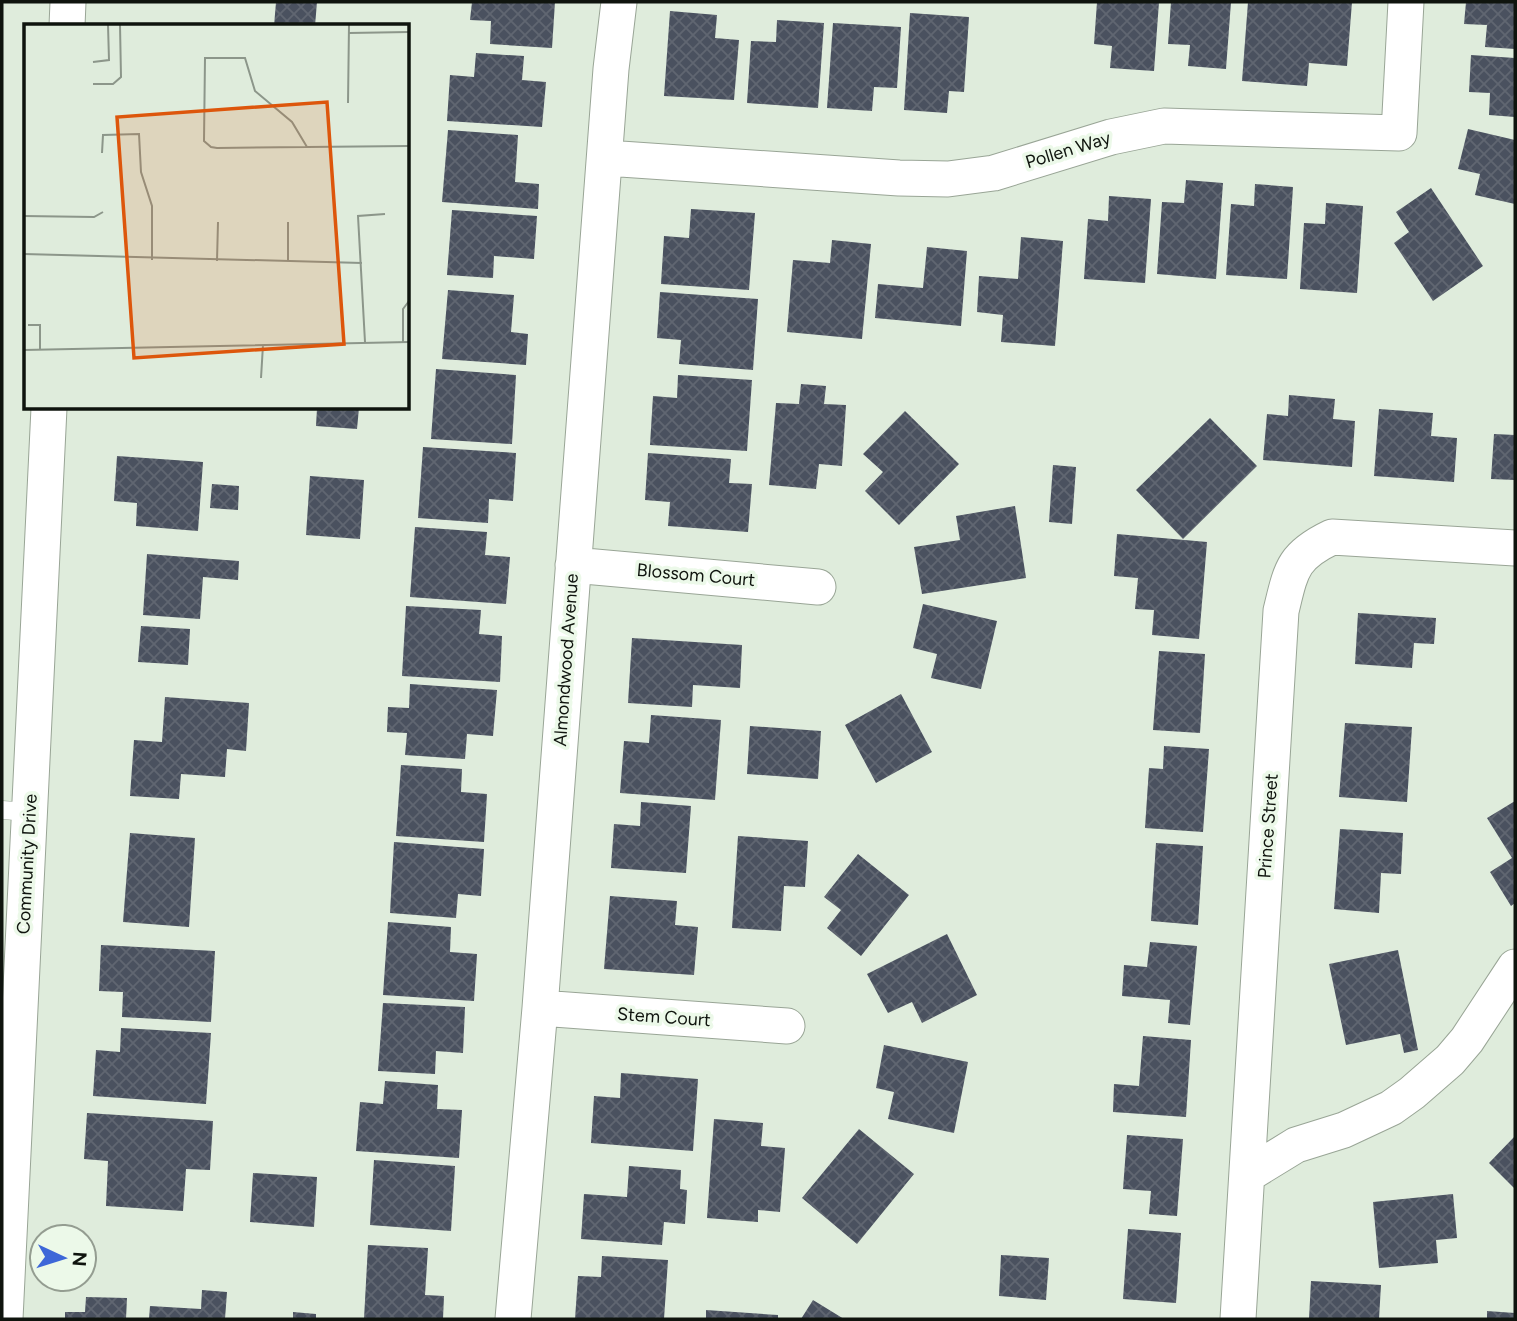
<svg xmlns="http://www.w3.org/2000/svg" width="1517" height="1321" font-family="Figtree,sans-serif">
<defs>
<pattern id="building-cross-hatch" width="8" height="8" patternUnits="userSpaceOnUse" patternTransform="scale(1.75)"><rect width="8" height="8" fill="#4a515f"/><path d="M0 0l8 8M0 8l8-8" fill="none" stroke="#606671"/></pattern>
</defs>
<rect width="100%" height="100%" fill="#dfecdc"/>
<path fill="url(#building-cross-hatch)" d="M276,2h41l-2,24h-41z
M472,2h83l-3,46 -62,-4 1,-23 -21,-1z
M1097,2h62l-5,69 -44,-3 2,-22 -18,-2z
M1171,2h60l-5,67 -38,-3 2,-21 -22,-1z
M1248,2h104l-5,64 -38,-3 -2,23 -65,-5z
M1466,2h49v47l-30,-2 2,-22 -23,-1z
M670,11l47,4 -2,23 24,2 -5,60 -70,-4z
M910,13l59,4 -5,75 -15,-1 -2,22 -43,-3z
M777,20l47,3 -6,85 -71,-5 4,-62 25,1z
M833,23l68,4 -4,61 -23,-1 -2,24 -45,-3z
M476,53l48,3 -2,24 24,2 -4,45 -95,-6 3,-46 24,2z
M1471,55l44,3v59l-26,-2 1,-22 -21,-1z
M1468,129l47,11v64l-40,-9 5,-21 -22,-5z
M448,130l70,5 -3,47 24,2 -1,25 -96,-7z
M1186,180l37,3 -7,96 -59,-5 5,-72 22,1z
M1255,184l38,3 -6,92 -61,-4 5,-71 23,2z
M1431,188l52,78 -50,35 -39,-58 15,-11 -13,-20z
M1109,196l42,3 -6,84 -61,-4 4,-60 20,2z
M1326,203l37,3 -6,87 -57,-4 4,-66 21,1z
M691,209l64,4 -6,77 -88,-6 3,-48 25,2z
M452,210l85,6 -3,43 -40,-3 -1,22 -46,-3z
M1021,237l42,4 -8,105 -54,-4 2,-27 -26,-3 2,-36 39,3z
M832,240l39,4 -9,95 -75,-7 6,-72 37,3z
M927,247l40,4 -6,75 -86,-8 3,-34 45,4z
M448,290l66,5 -3,37 17,2 -2,31 -84,-6z
M660,292l98,7 -5,71 -74,-6 2,-24 -24,-2z
M436,369l80,6 -4,69 -81,-5z
M678,375l74,5 -5,71 -97,-6 3,-49 24,2z
M801,384l25,2 -2,18 22,1 -4,61 -23,-2 -3,25 -47,-4 7,-82 23,1z
M1289,395l46,4 -2,20 22,2 -3,46 -89,-7 4,-46 21,2z
M317,408h42l-2,21 -41,-3z
M1379,409l54,4 -2,23 26,2 -3,44 -80,-6z
M905,411l54,53 -60,61 -34,-34 18,-19 -20,-18z
M1210,418l47,48 -74,73 -47,-49z
M1494,434l21,1v45l-24,-1z
M423,447l93,6 -3,48 -24,-2 -1,24 -70,-5z
M648,453l83,6 -2,24 23,1 -4,48 -80,-6 2,-24 -25,-2z
M117,456l86,6 -5,69 -62,-5 1,-23 -23,-2z
M1053,465l23,2 -4,57 -23,-2z
M310,476l54,4 -4,59 -54,-4z
M212,484l27,2 -1,24 -28,-2z
M1015,506l11,72 -104,16 -8,-47 46,-7 -4,-24z
M415,527l72,5 -2,23 25,2 -4,47 -96,-7z
M1117,534l90,8 -8,97 -47,-4 2,-25 -19,-1 3,-31 -24,-2z
M147,554l92,7 -1,19 -35,-3 -3,42 -57,-4z
M923,604l74,17 -16,68 -50,-11 6,-24 -24,-6z
M406,606l75,4 -2,24 23,2 -2,46 -98,-6z
M1358,613l78,5 -2,26 -20,-1 -2,25 -57,-4z
M141,626l49,3 -2,36 -50,-3z
M632,638l110,7 -2,43 -47,-3 -1,22 -64,-4z
M1159,651l46,3 -5,79 -47,-3z
M410,684l87,6 -4,46 -26,-2 -2,25 -60,-4 2,-22 -20,-1 1,-25 21,1z
M901,694l31,58 -56,31 -31,-58z
M165,697l84,6 -3,48 -19,-2 -2,28 -44,-3 -2,25 -49,-3 4,-56 28,2z
M651,715l70,5 -6,80 -95,-7 4,-52 25,2z
M1345,723l67,4 -5,75 -68,-5z
M750,726l71,5 -3,48 -71,-5z
M1164,746l45,3 -6,83 -58,-4 4,-60 14,1z
M401,765l61,4 -1,23 26,2 -3,48 -88,-6z
M1515,801v102l-4,3 -21,-34 22,-14 -25,-40z
M641,802l50,4 -5,67 -75,-5 3,-44 26,2z
M1340,829l63,4 -2,41 -20,-1 -2,40 -45,-4z
M130,833l65,5 -6,89 -66,-5z
M738,836l70,5 -3,46 -21,-1 -3,45 -49,-3z
M394,842l90,7 -3,47 -23,-2 -2,24 -66,-5z
M1156,843l47,3 -5,79 -47,-4z
M858,854l51,41 -48,61 -34,-28 14,-18 -17,-13z
M610,896l67,5 -2,24 23,2 -4,48 -90,-6z
M388,922l63,5 -1,25 27,2 -3,47 -91,-6z
M947,934l30,61 -55,28 -10,-21 -24,11 -21,-39z
M1150,942l47,4 -7,79 -22,-2 2,-23 -48,-4 2,-31 23,2z
M101,945l114,6 -4,71 -89,-5 1,-25 -24,-1z
M1398,950l20,100 -14,3 -4,-19 -54,11 -17,-81z
M383,1003l82,4 -2,46 -27,-2 -1,23 -57,-3z
M121,1028l90,5 -5,71 -113,-8 3,-46 24,2z
M1143,1036l48,4 -5,77 -73,-5 1,-28 25,2z
M884,1045l84,17 -14,71 -66,-14 6,-27 -18,-4z
M621,1073l77,6 -5,72 -102,-8 3,-47 26,2z
M385,1081l53,4 -1,24 25,1 -3,48 -103,-7 4,-49 23,2z
M87,1113l126,8 -3,49 -24,-1 -3,42 -77,-5 2,-45 -24,-2z
M714,1119l49,4 -2,23 24,2 -5,64 -22,-2v12l-51,-4z
M859,1129l55,45 -57,70 -55,-46z
M1127,1135l56,4 -6,77 -28,-2 2,-23 -28,-2z
M1515,1136v53l-26,-26z
M374,1160l81,6 -4,65 -81,-6z
M629,1166l52,4 -1,19 7,1 -2,34 -21,-2 -2,23 -81,-6 3,-45 43,3z
M253,1173l64,4 -3,50 -64,-5z
M1453,1194l4,44 -21,2 2,23 -59,5 -6,-66z
M1128,1229l53,4 -5,70 -53,-4z
M368,1245l60,3 -3,47 19,1 -1,23h-79z
M1001,1255l48,3 -3,42 -47,-4z
M602,1256l66,4 -4,59h-89l3,-43 23,1z
M1311,1281l70,4 -2,34h-70z
M202,1290l25,2 -2,27h-76l1,-13 51,3z
M86,1297l41,1 -1,21h-61v-7h20z
M813,1300l31,19h-43z
M706,1310l72,5v4h-72z
M1487,1311l28,2v6h-28z
M293,1312l23,2v5h-23z"/>
<g fill="none" stroke-linecap="round" stroke-linejoin="round">
<g stroke="#99a596" stroke-width="19">
<path id="lane" d="M2,810l28,2"/>
</g>
<g stroke="#99a596" stroke-width="37">
<path id="street" d="M67,26l1,-24
M606,158l293,20 49,1 46,-6 117,-36 53,-11 235,7 7,-131
M573,565l245,22
M540,1008l247,18
M1247,1175l49,-30 48,-15 47,-22 21,-15 38,-33 17,-20 48,-73
M5,1319l44,-911
M513,1319l27,-311 71,-939 8,-67
M1238,1319l43,-708c10,-41 11,-55 51,-74l183,11"/>
</g>
<use href="#lane" stroke="#fff" stroke-width="18"/>
<use href="#street" stroke="#fff" stroke-width="35"/>
</g>
<g text-anchor="middle" stroke-width="7" stroke-linejoin="round" paint-order="stroke">
<g font-size="18" fill="#0f140e" stroke="#ecf9e9">
<text transform="translate(1068 150) rotate(-17)" y="6">Pollen Way</text>
<text transform="translate(696 575) rotate(5)" y="6">Blossom Court</text>
<text transform="translate(566 660) rotate(-86)" y="6">Almondwood Avenue</text>
<text transform="translate(1268 826) rotate(-86)" y="6">Prince Street</text>
<text transform="translate(27 864) rotate(-87)" y="6">Community Drive</text>
<text transform="translate(664 1017) rotate(4)" y="6">Stem Court</text>
</g>
</g>
<g transform="translate(24 24)">
<rect width="385" height="385" fill="#dfecdc"/>
<path fill="none" stroke="#8c968a" stroke-width="2" d="M325,9l60,-1M69,38l16,-2 -1,-35M69,60h20l8,-7 -1,-52M324,79l1,-78M283,123l-15,-25 -37,-31 -10,-33h-40l-1,83 7,6 6,1 90,-1 102,-1M78,129l1,-18 36,-1 2,38 11,34v54M0,192l70,1 9,-5M0,230l338,9M193,237l1,-39M264,237v-39M4,301h12v25M341,318l-7,-126 27,-2M379,318v-33l6,-8M0,326l385,-8M237,354l2,-33"/>
<path fill="#dd560c" fill-opacity="0.15" stroke="#dd560c" stroke-width="3.5" d="M303,78l17,242 -210,14 -17,-241z"/>
<rect width="385" height="385" fill="none" stroke="#0f140e" stroke-width="3.5"/>
</g>
<rect width="1517" height="1321" fill="none" stroke="#0f140e" stroke-width="7"/>
<g transform="translate(63 1258) rotate(94)"><circle r="33" fill="#ecf9e9" stroke="#949d91" stroke-width="2"/>
<path d="M0-5L12 26L0 18L-12 26Z" fill="#3d67d8"/>
<text y="-10" font-size="19" font-weight="bold" text-anchor="middle" fill="#0f140e">N</text>
</g>
</svg>
